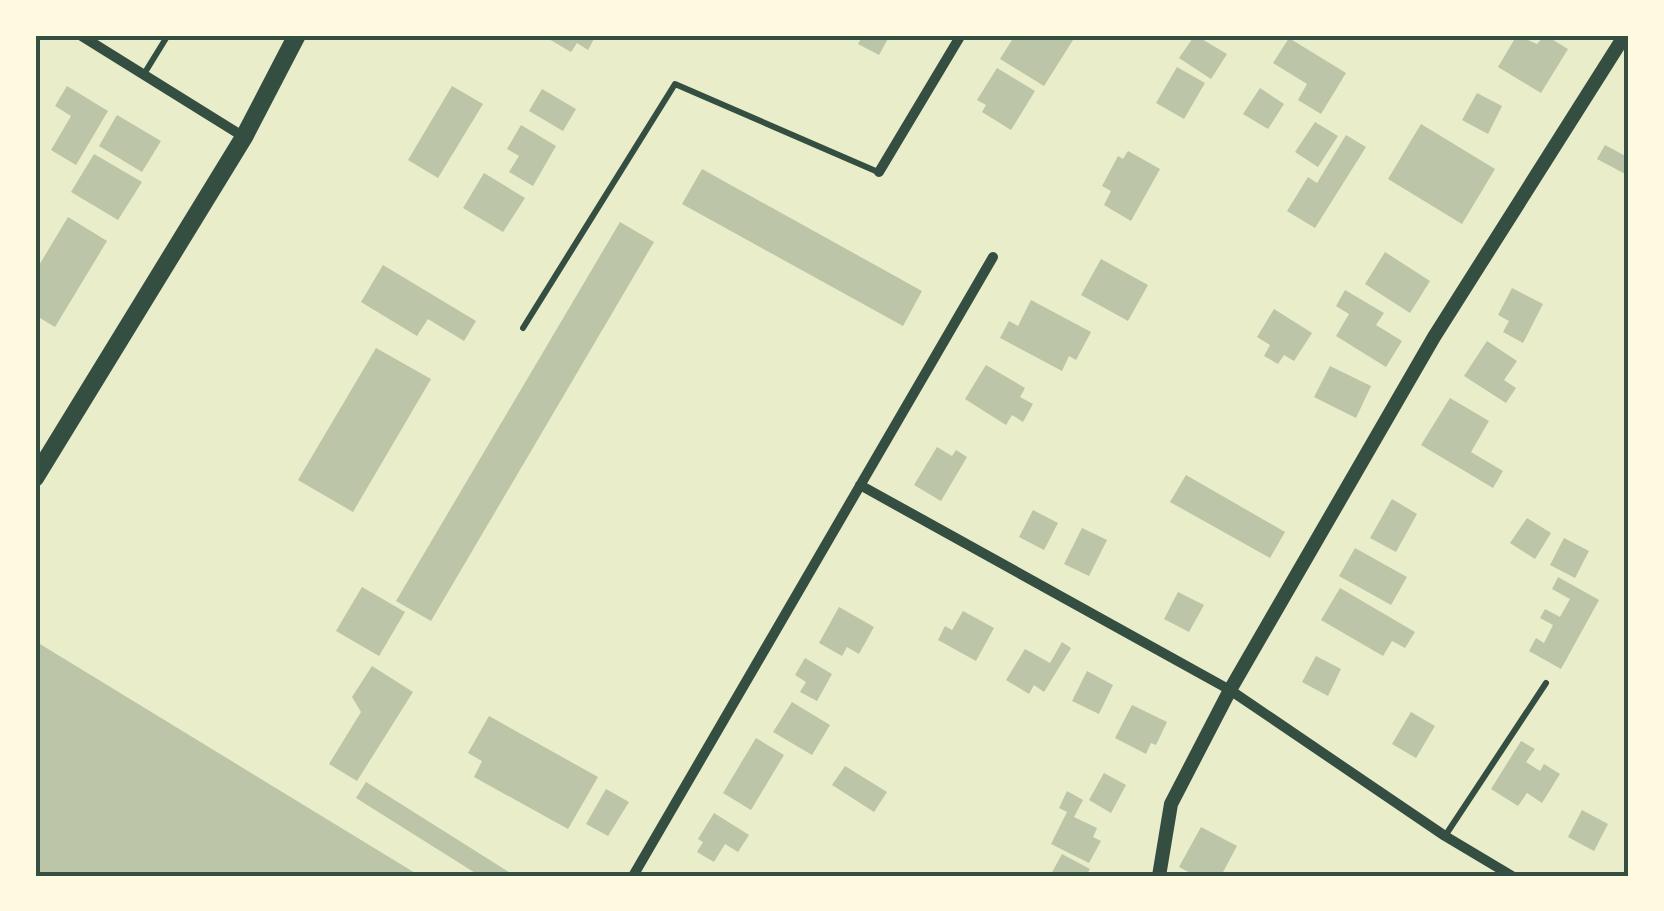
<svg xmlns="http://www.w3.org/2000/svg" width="1664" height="911" font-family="Roboto,sans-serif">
<rect width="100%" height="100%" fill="#e9edc9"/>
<path fill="#bcc5a7" d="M542,35h54l-8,15 -11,-7 -6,9z
M863,35h27l-11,20 -21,-11z
M1015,35h50l8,5 -29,46 -44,-27z
M1195,35l32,19 -16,25 -32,-21z
M1517,35l20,9 8,-9 23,14 -27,44 -43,-26z
M1289,38l57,35 -25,41 -23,-14 9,-16 -34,-21z
M1177,67l28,16 -21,36 -28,-16z
M997,68l38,23 -24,39 -29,-18 4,-7 -9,-5z
M67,86l41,25 -32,54 -25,-15 20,-34 -16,-10z
M452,86l31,18 -45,74 -30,-18z
M1260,88l24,16 -16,25 -25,-15z
M542,89l34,20 -13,22 -34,-20z
M1477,93l25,13 -14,28 -26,-14z
M117,115l44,26 -19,31 -43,-26z
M1315,122l23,14 -20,31 -23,-15z
M1421,124l74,45 -33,55 -74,-45z
M521,125l35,21 -23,40 -24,-14 10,-16 -12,-7z
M1346,135l20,12 -51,81 -28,-17 21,-34 9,6z
M1605,145l24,13v18l-32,-17z
M1128,151l32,18 -29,52 -27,-16 7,-14 -9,-5 16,-30 5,3z
M94,154l48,28 -24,38 -47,-28z
M702,169l220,122 -19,35 -221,-122z
M484,173l41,25 -22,34 -40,-24z
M68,217l39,24 -52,86 -20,-12v-43z
M620,222l34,20 -223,379 -35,-20z
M1385,252l45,29 -20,32 -45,-29z
M1101,259l47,26 -20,36 -47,-26z
M383,265l93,56 -12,20 -36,-22 -11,17 -56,-34z
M1512,288l31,16 -20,39 -20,-11 6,-11 -11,-6z
M1345,290l39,23 -8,12 26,16 -16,26 -50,-31 13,-22 -13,-8z
M1031,300l60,32 -15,28 -7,-4 -7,15 -62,-33 9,-17 9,5z
M1274,309l38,24 -18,28 -10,-6 -6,9 -14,-8 6,-11 -13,-8z
M1487,341l30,20 -13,19 12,8 -10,15 -42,-27z
M376,348l55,31 -78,133 -55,-32z
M986,365l39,23 -5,9 13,7 -10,18 -11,-7 -6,10 -41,-26z
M1330,366l41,20 -15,32 -42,-21z
M1450,398l39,23 -18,31 32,19 -10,17 -72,-43z
M937,447l15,9 4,-6 11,7 -26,44 -27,-16z
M1186,475l99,57 -15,26 -100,-56z
M1392,499l25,15 -21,38 -26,-14z
M1033,510l25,13 -14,27 -25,-13z
M1527,518l24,15 -16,26 -25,-16z
M1082,528l25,12 -18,36 -25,-12z
M1564,538l25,13 -14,27 -25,-13z
M1355,548l52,29 -16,28 -52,-29z
M1558,577l41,23 -38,69 -32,-18 7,-13 8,5 9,-18 -13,-7 5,-9 15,8 10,-18 -18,-10z
M362,587l43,25 -26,44 -43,-25z
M1340,588l75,44 -10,16 -13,-7 -9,15 -62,-36z
M1178,592l26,13 -15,27 -25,-13z
M839,607l35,20 -15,27 -12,-7 -5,9 -23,-13z
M963,611l31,17 -18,33 -38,-21 7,-14 7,4z
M35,641l385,235h-385z
M1062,642l9,6 -27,44 -10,-7 -5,9 -23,-14 19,-31 25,14z
M1316,656l25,13 -13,27 -26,-14z
M805,658l27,16 -15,27 -17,-9 6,-10 -11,-7z
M372,666l41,26 -56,89 -28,-17 32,-52 -9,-15z
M1087,671l26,14 -14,29 -27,-13z
M792,702l38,23 -18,30 -39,-23z
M1132,705l35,17 -11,23 -5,-2 -5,11 -31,-16z
M1411,712l24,14 -19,32 -24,-14z
M489,716l109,61 -30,52 -94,-52 8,-16 -14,-8z
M756,738l28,17 -33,55 -28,-17z
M1521,741l14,8 -9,13 14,9 4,-7 16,10 -18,29 -15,-10 -9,13 -27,-17z
M845,766l42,26 -13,20 -42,-27z
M1104,773l22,12 -15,28 -22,-13z
M366,782l149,94h-35l-124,-78z
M606,789l23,13 -21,34 -22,-12z
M1067,791l16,9 -9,17 23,11 -4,9 8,4 -12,22 -38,-19 16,-32 -8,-4z
M1582,810l26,14 -14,27 -26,-14z
M714,813l35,22 -11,17 -13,-8 -11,18 -17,-10 6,-10 -5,-3z
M1201,827l36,19 -16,30h-25l-17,-9z
M1062,854l28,15 -4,7h-36z"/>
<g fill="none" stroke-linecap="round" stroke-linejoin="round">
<path stroke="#344e41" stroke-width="6" d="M144,74l24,-39
M523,328l152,-244 203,88
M1445,836l101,-153"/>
<path stroke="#344e41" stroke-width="10" d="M80,35l164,102
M879,172l82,-137
M860,485l370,205 215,146 67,40
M633,876l360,-619"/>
<path stroke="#344e41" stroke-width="14" d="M1159,876l12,-72 59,-114 204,-353 191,-302"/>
<path stroke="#344e41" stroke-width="18" d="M35,478l209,-341 53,-102"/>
</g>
<rect width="1664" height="911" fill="none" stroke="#fefae0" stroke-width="75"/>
<rect x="38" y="38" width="1588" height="836" fill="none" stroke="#344e41" stroke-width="4"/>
</svg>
